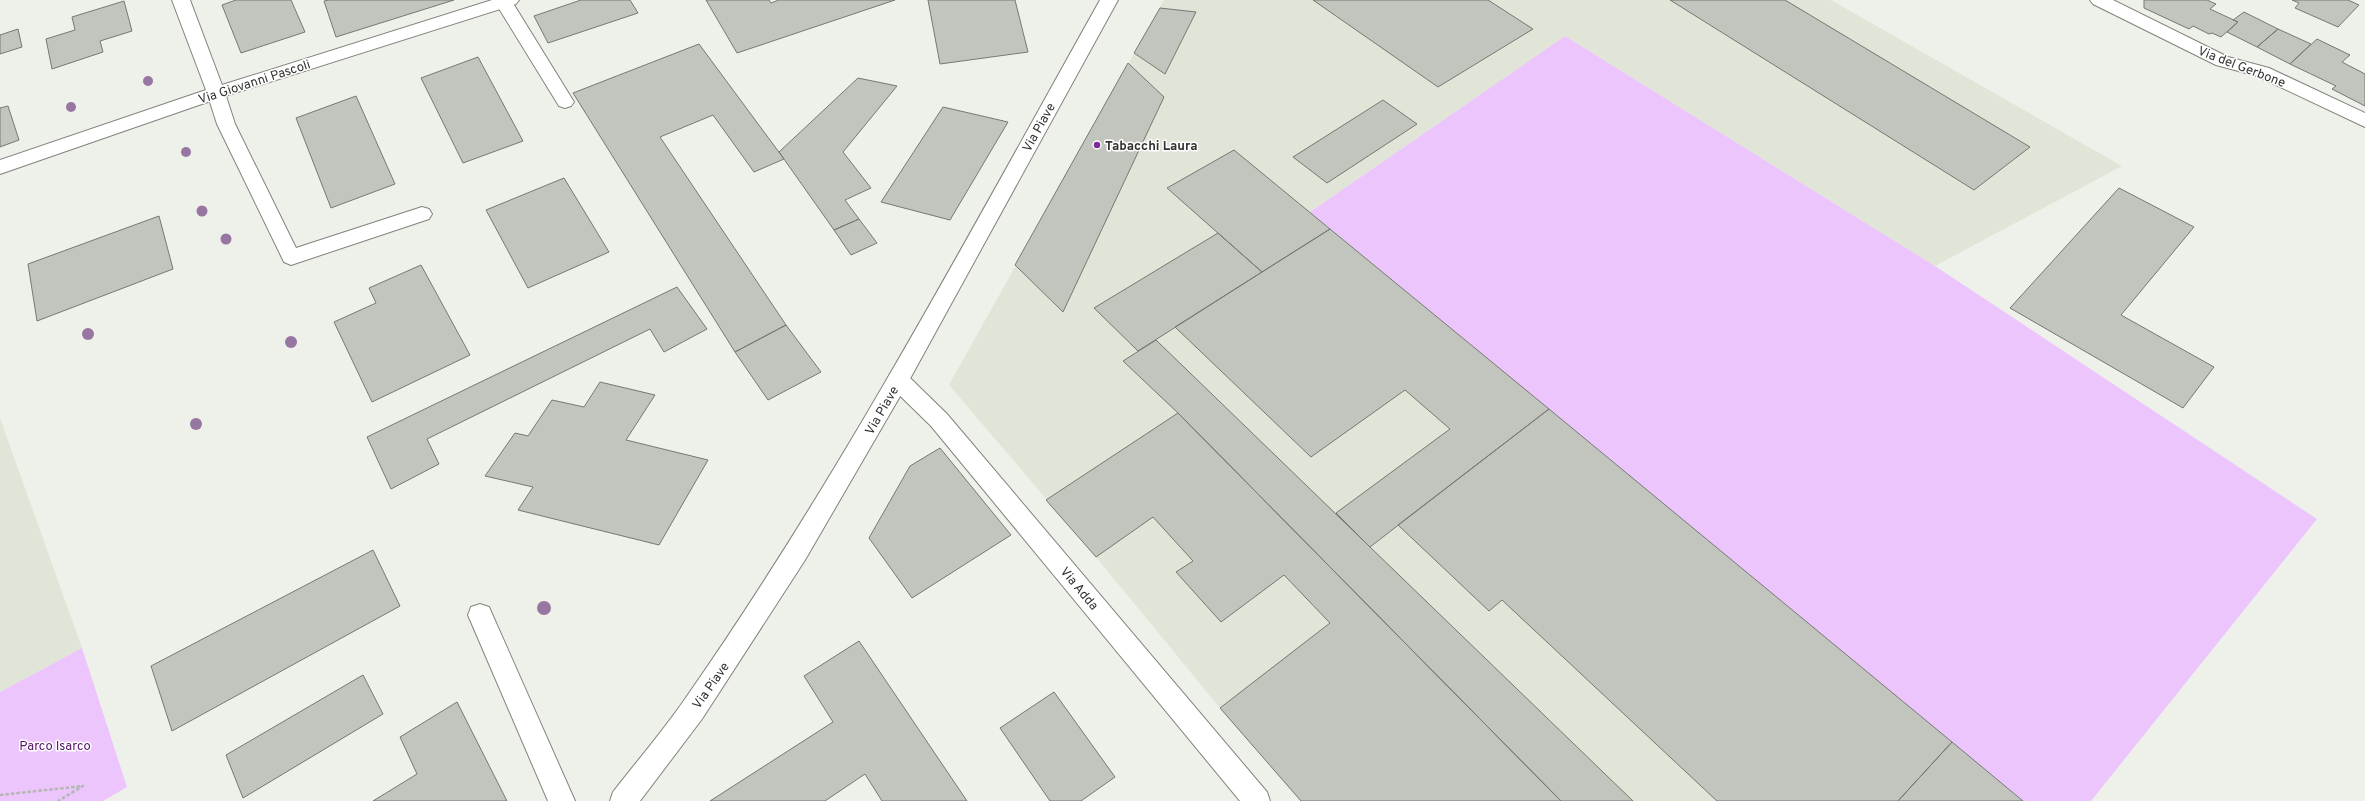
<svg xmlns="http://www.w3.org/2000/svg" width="2365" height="801" font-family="Overpass,sans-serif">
<rect width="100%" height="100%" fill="#eef1ea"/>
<path fill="#e0e5d8" d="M1164,0h667l291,166 -187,100 -370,-230 -255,176 713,589h-722l-81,-93 -124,-151 -147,-172z
M0,418l82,230 -82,44z"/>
<path fill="#edc5fd" d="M1565,36l370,230 382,253 -226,282h-68l-713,-589z
M82,648l45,139 -24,14h-103v-109z"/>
<path fill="#c2c4be" stroke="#767872" d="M236,0h55l14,32 -64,21 -19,-48z
M329,0h125l-118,37 -12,-36z
M581,0h49l8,13 -90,30 -14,-27z
M706,0h63l2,3 8,-3h116l-158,53z
M928,0h87l13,52 -88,12z
M1313,0h175l45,29 -95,58z
M1670,0h115l245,147 -56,43z
M2144,0h63l9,4 -6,5 28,13 -17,15 -9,-4 -3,1 -16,-8 -4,3 -45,-21z
M2292,0h56l11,5 -21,22 -43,-19 4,-5z
M124,1l8,30 -32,10 3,11 -51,17 -6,-30 29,-9 -3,-13z
M1160,8l36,4 -31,62 -31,-21z
M2244,12l34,17 -21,18 -30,-15 11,-10 -5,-2z
M18,29l4,18 -22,7v-19z
M2278,29l33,15 -21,20 -33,-17z
M2317,39l33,16 -8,7 23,12v32l-33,-17 4,-3 -46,-22z
M699,44l85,115 -30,13 -41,-57 -53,22 126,188 -51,27 -162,-259z
M478,57l45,84 -60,22 -42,-85z
M1128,63l36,34 -101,215 -48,-47z
M858,78l39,8 -54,66 28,36 -26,12 14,19 -25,11 -55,-78z
M356,96l39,88 -64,24 -35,-90z
M1383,100l34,24 -90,59 -34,-26z
M8,106l11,34 -19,7v-39z
M943,107l65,15 -58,98 -69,-18z
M1234,150l96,79 -68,43 -95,-84z
M564,178l45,74 -81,36 -42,-78z
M2119,188l75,39 -73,88 93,52 -31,41 -173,-100z
M159,216l14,53 -136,52 -9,-57z
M859,219l18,24 -26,12 -17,-25z
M1330,229l219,180 -179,138 -34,-34 114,-84 -45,-39 -94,67 -136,-130z
M1218,233l44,39 -124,79 -44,-43z
M421,265l49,90 -98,47 -38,-80 42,-19 -7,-15z
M677,287l30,42 -43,23 -14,-23 -223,110 12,25 -48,25 -24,-52z
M786,325l35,47 -53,28 -33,-48z
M1156,340l214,207 263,254h-72l-383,-388 -55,-52z
M600,382l55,13 -29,45 82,20 -49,85 -141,-35 15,-23 -48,-11 30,-43 13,3 24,-36 32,7z
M1549,409l403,333 -54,59h-181l-215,-201 -13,11 -91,-86z
M1178,413l383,388h-260l-81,-93 110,-85 -46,-48 -63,47 -45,-50 17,-11 -40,-44 -57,40 -50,-57z
M940,448l71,87 -99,63 -43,-60 41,-72z
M373,550l27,56 -228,125 -21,-65z
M859,641l108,160h-85l-17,-27 -40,27h-115l123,-79 -29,-46z
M363,675l20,39 -140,84 -17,-43z
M1054,692l61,85 -34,24h-31l-50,-73z
M457,702l50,99h-134l44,-27 -17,-37z
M1952,742l71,59h-125z"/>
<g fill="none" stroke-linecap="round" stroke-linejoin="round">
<g stroke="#81837d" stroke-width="2">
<path id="service" d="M497,0h14l63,102 -3,4 -6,2 -6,-2 -64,-104z
M216,87l6,2 3,4 10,31 61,124 126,-41 7,2 3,5 -3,5 -138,46 -7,-3 -67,-138 -10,-31 3,-4z
M480,604l9,3 86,194h-27l-80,-186 3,-8z"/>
</g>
<g stroke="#81837d" stroke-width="2">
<path id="minor" d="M172,0h18l32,85 270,-85h27l-3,4 -294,93 -222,77v-14l206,-70z
M2090,0h23l115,57 41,11 96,45v14l-108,-51 -41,-11 -123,-61z
M898,371l8,3 41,40 320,378 3,9h-30l-309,-375 -41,-40 -3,-6 3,-6z"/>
</g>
<g stroke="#81837d" stroke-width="2">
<path id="tertiary" d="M1100,0h18l-212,386 -101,174 -103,159 -62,82h-30l3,-9c24,-31 50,-61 72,-93 155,-222 283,-463 415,-699z"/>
</g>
<path stroke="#b4b6b1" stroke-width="2.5" stroke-dasharray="3.5 2" stroke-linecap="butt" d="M0,795l83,-9 -25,15"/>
<use href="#service" fill="#fff" fill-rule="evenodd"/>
<use href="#minor" fill="#fff" fill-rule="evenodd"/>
<use href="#tertiary" fill="#fff" fill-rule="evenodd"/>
</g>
<g fill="#9876a2">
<circle cx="148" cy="81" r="5"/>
<circle cx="71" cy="107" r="5"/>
<circle cx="186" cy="152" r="5"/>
<circle cx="202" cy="211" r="5.5"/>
<circle cx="226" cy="239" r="5.5"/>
<circle cx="88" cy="334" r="6"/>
<circle cx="291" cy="342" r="6"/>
<circle cx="196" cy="424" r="6"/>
<circle cx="544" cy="608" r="7"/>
</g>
<circle fill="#7e2b9a" stroke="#fff" stroke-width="1.5" cx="1097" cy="145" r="4"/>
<g text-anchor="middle" stroke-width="3" stroke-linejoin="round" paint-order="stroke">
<g font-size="13" fill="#323330" stroke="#fff">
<text transform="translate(2242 66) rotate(21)" y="5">Via del Gerbone</text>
<text transform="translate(254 81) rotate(-18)" y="5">Via Giovanni Pascoli</text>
<text transform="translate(1038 127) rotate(-61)" y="5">Via Piave</text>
<text transform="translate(881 410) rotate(-60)" y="5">Via Piave</text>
<text transform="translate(1080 588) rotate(50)" y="5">Via Adda</text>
<text transform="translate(710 685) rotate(-55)" y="5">Via Piave</text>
</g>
<g font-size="13" font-weight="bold" fill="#323330" stroke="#fff" text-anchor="start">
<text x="1105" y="150">Tabacchi Laura</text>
</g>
<g font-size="13" fill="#521267" stroke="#fff">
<text x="55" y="750">Parco Isarco</text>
</g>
</g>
</svg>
